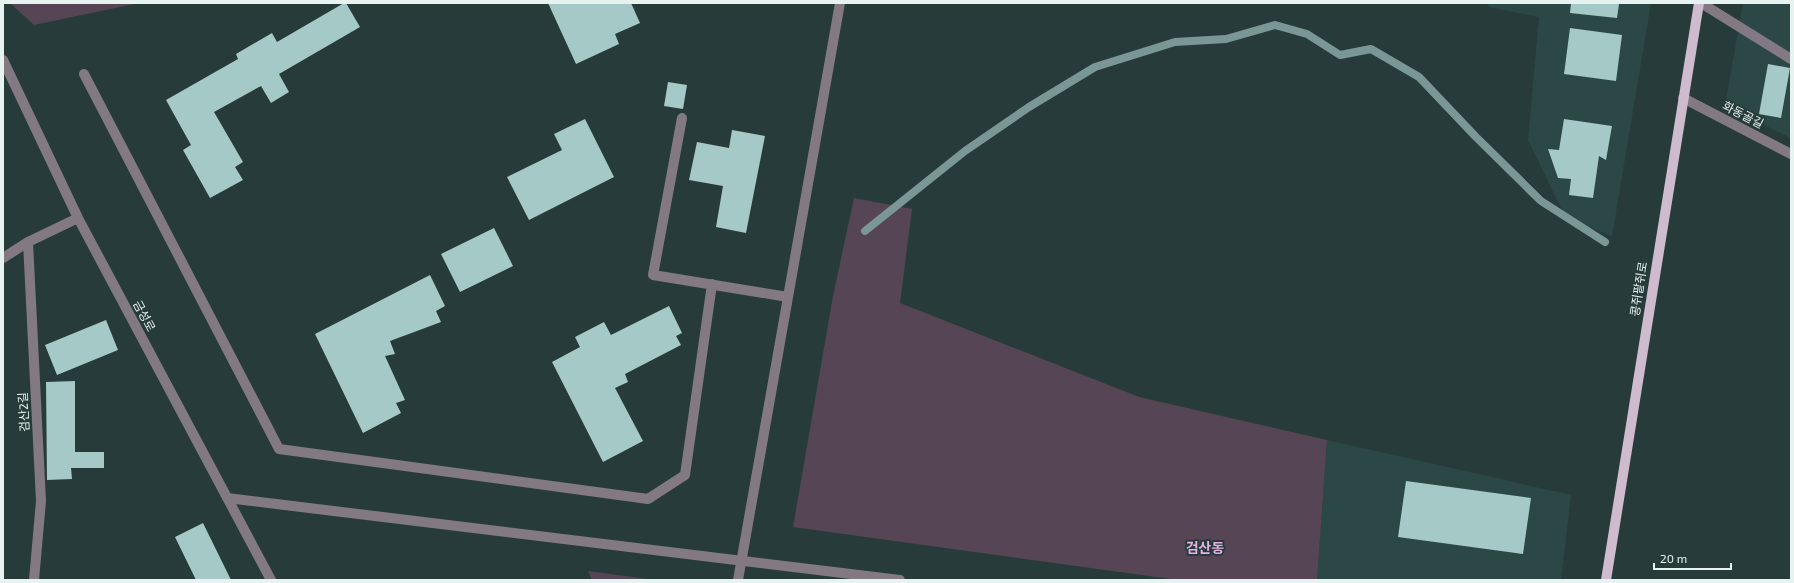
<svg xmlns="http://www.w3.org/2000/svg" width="1794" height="583" font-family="'Exo 2','Noto Sans KR',sans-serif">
<rect width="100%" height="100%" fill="#273c3a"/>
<path fill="#2c4846" d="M1488,3h163l-39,233 -46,-18 -38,-78 11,-123 -50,-10z
M1743,3h48v135l-66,-32z
M1327,440l244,55 -10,85h-244z"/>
<path fill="#564555" d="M10,3h129l-105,22z
M854,198l58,11 -12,94 239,94 188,43 -10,140h-139l-385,-53 40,-231z
M588,571l67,9h-63z"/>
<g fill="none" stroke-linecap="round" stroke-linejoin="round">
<path stroke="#7a9795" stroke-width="8" d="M865,231l100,-80 64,-44 66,-40 80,-25 51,-3 49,-14 32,9 33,21 31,-6 48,28 57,60 65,64 64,41"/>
</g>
<path fill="#a4c9c6" d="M344,3h2l14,24 -81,47 10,18 -18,11 -10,-17 -47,26 29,50 -8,5 8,13 -33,18 -27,-48 8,-5 -25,-45 72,-41 -2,-5 36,-21 5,9z
M548,3h83l9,20 -25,11 4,10 -43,20z
M1571,3l48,1 -2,14 -47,-5z
M1570,28l52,7 -6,46 -52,-7z
M1768,64l22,4 -9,50 -22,-4z
M668,82l19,3 -4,24 -19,-3z
M585,119l29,58 -85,43 -22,-43 55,-27 -8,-16z
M1564,119l48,7 -6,34 -7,-4 -6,42 -24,-3 2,-16 -13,-1 -10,-29 11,1z
M732,130l33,6 -19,97 -30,-6 7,-41 -34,-6 8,-38 32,6z
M494,228l19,38 -53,26 -19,-38z
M430,275l15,31 -9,5 5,11 -51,19 5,13 -10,2 20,44 -9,3 5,10 -38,20 -48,-99z
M669,306l13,27 -6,3 5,9 -56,29 3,8 -13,6 28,53 -40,21 -51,-100 28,-15 -5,-10 29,-15 7,13z
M106,320l12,30 -61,25 -12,-30z
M75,381v71h29v16h-33l1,11 -25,1 -1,-98z
M1406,481l125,17 -8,56 -125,-17z
M203,523l28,57h-35l-21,-43z"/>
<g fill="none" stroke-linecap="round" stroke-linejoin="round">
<path stroke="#837983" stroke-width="10" d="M1701,3l90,56
M3,60l75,158 193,362
M84,74l195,375 369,50 37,-24 27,-191
M1683,98l108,56
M682,118l-29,157 135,22
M28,242l13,259 -7,79
M3,258l25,-16 50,-24
M227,498l673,82
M738,580l102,-577"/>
<path stroke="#cfbbce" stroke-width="10" d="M1606,580l93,-577"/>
</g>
<g text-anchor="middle" stroke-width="4" stroke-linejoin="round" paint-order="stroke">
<g font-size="12" fill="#e7f3f1" stroke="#273c3a">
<text transform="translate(1743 115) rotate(27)" y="4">화동골길</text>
<text transform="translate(1639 289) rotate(-81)" y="4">콩쥐팥쥐로</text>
<text transform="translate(144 316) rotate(62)" y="4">금성로</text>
<text transform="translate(24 412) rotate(-93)" y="4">검산2길</text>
</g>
<g font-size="14" font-weight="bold" fill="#e9aee5" stroke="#273c3a">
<text x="1205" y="553">검산동</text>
</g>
</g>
<rect width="1794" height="583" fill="none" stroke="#e7f3f1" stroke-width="8"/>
<path d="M1654 563v6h77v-6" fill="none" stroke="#e7f3f1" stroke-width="2"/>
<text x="1660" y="563" font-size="12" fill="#e7f3f1" stroke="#273c3a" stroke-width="3" paint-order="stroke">20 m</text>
</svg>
